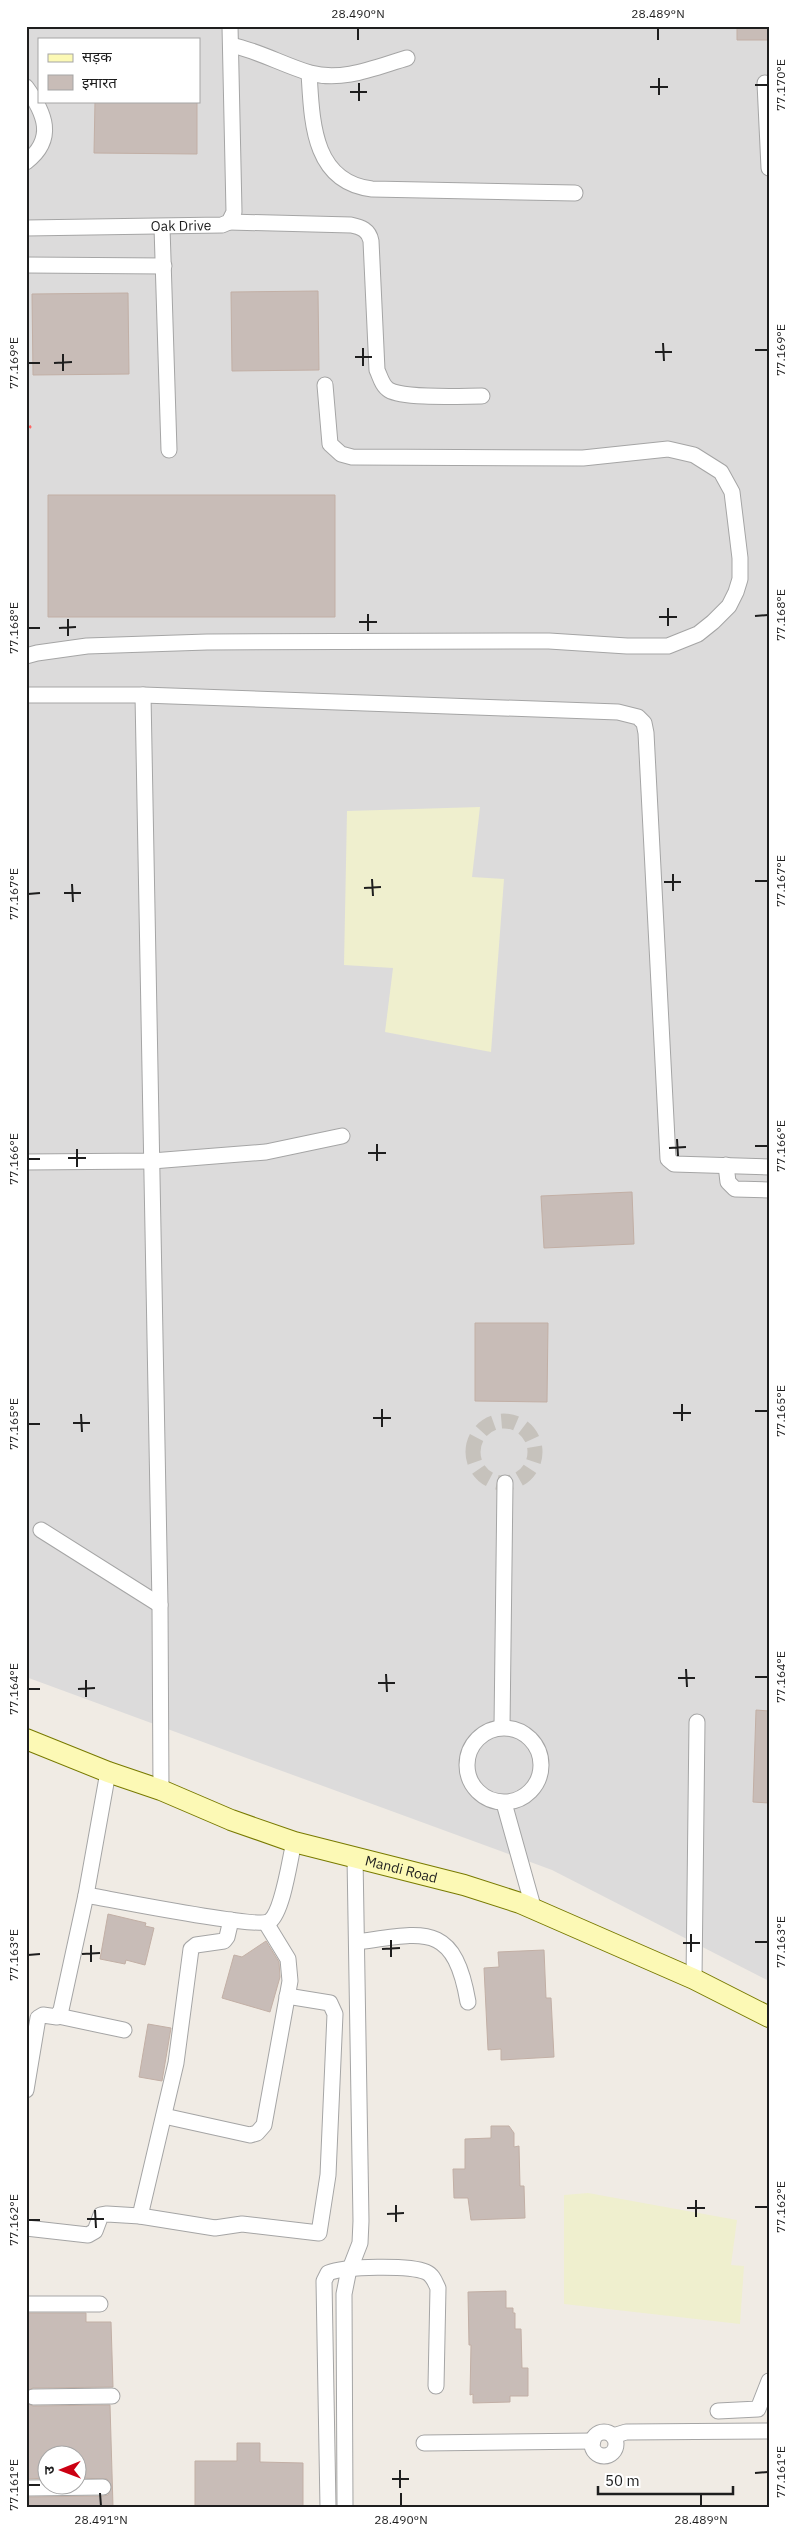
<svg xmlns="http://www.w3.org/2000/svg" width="795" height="2533" font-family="'IBM Plex Sans','Noto Sans Devanagari',sans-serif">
<rect width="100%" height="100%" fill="#f0ebe4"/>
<path fill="#dcdbdb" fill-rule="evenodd" d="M26,26h743v1955l-217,-111 -526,-193zM39,39h160v62h-160z"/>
<path fill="#efefce" d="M480,807l-8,70 32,2 -13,173 -106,-20 8,-64 -49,-3 3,-154z
M588,2193l149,27 -6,45 13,1 -4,58 -176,-20v-109z"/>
<path fill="#c8bcb7" stroke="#c2afa5" d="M737,26h32v14h-32z
M95,101h102v53l-103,-1z
M318,291l1,79 -87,1 -1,-79z
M128,293l1,81 -96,1 -1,-81z
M48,495h287v122h-287z
M632,1192l2,52 -90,4 -3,-52z
M475,1323h73l-1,79 -72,-1z
M756,1710l13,1v92l-16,-1z
M108,1914l38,9 -1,3 9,2 -9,37 -19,-5 -1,4 -25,-5z
M266,1941l13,21 1,15 -10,35 -48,-14 12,-43 8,2z
M544,1950l2,48h5l3,59 -53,3v-11l-13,1 -4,-82 15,-1 -1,-15z
M148,2024l23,4 -9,53 -23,-4z
M491,2126h18l5,7v14l5,-1 1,40h4l1,32 -54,2 -3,-22h-14l-1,-29h12v-30l26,-1z
M506,2291v17h7v5h2v16h6l1,39h6v28h-18v6l-37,1v-9l-3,1 1,-50h-2l-1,-53z
M26,2313h60v9h25l2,65 -80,1 -7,3z
M26,2403l7,3 77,-1 3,102h-87v-10l77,-1 5,-1 4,-8 -5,-8 -29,-1v-22h-30v22l-22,1z
M237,2443h23v19l43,1v44h-108v-46h42z"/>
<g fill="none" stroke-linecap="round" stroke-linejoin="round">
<path stroke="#c6c2bc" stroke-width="15" stroke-dasharray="15 8" stroke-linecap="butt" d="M473 1452a31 31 0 1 1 62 0a31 31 0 1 1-62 0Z"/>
<g stroke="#a5a5a5" stroke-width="17">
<g id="street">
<path d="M231,45c28,6 52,20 79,28 33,9 66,-6 97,-15"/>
<path d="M309,73c3,47 3,109 63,116l203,4"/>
<path d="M765,83l4,85"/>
<path d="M26,87c19,26 30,52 0,75"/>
<path d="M229,222l122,3c10,2 18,5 20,16l6,129c3,6 5,16 12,20 15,9 73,6 93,6"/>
<path d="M162,227l7,223"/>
<path id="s1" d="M26,228l196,-3 7,-3 5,-10 -4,-186"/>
<path d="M26,265l138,1"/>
<path d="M26,656l11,-3 50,-7 120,-4 342,-1 78,5h41l30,-12 15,-12 16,-16 7,-14 4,-13v-21l-8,-66 -11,-20 -27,-17 -26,-6 -85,9 -231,-1 -11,-3 -11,-10 -5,-59"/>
<path d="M26,695h117l475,17 20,5 6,6 2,10 22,426 6,5 95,3"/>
<path d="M143,695l17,910 1,185"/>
<path d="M26,1162l126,-1 114,-9 76,-16"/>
<path d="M726,1165l2,17 7,7 34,1"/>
<path d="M41,1530l119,75"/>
<path d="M502,1727l3,-244"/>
<circle cx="504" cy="1765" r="37"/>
<path d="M504,1803l30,107"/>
<path d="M86,1895c24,4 172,34 184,26 13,-10 20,-63 24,-79"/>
<path d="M357,1942c67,-9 97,-21 111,60"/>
<path d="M694,1979l3,-257"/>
<path d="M58,2016l66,14"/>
<path d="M26,2090l12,-72 5,-3 14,2 4,-7 25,-115 22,-123"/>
<path d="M164,2116l86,19 7,-2 7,-8 26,-144 -2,-22 -22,-36"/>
<path d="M140,2216l36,-153 15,-114 5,-4 28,-4 3,-4 4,-17"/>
<path d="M26,2228l62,7 7,-4 6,-16 6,-1 33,2 75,12 27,-4 77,9 9,-58 7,-161 -5,-11 -43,-7"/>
<path d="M29,2304h71"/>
<path d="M33,2397l79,-1"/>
<path d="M718,2411l40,-2 11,-28"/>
<circle cx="604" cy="2444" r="12"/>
<path d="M613,2436l13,-4 143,-1"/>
<path d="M424,2443l169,-2"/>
<path d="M29,2488l74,-1"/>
<path d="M328,2507l-4,-226 4,-8c17,-7 82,-8 98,-1 7,3 9,10 12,16l-2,98"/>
<path d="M345,2507l-1,-213 4,-20 12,-31 1,-22 -6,-364"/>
</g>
</g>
<g stroke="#787a00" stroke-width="22">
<g id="secondary">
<path id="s2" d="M26,1739l82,33 53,18 70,30 63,22 170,43 56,18 174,76 75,38"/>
</g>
</g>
<path stroke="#ff6765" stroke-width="3" stroke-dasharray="2.5 2.5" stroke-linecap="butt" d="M26,422l4,5 -4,4
M26,551v64"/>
<use href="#street" stroke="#fff" stroke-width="15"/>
<use href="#secondary" stroke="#fcf9b5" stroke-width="20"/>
</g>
<path fill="none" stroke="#1e1e1e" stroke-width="2" d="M358,28v12M658,28v12M659,78v17M359,83v18M755,85h13M650,87h18M350,92h17M663,343l1,18M363,348v18M755,350h13M655,352h17M63,354v17M355,357h17M28,363h12M54,363l18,-1M668,608v18M368,614v17M755,616l13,-1M659,617h18M68,619v17M359,622h18M28,628h12M59,628l17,-1M673,874v17M372,879l1,17M755,881h13M664,882h17M72,884l1,18M364,888l17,-1M64,893h17M28,894l12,-1M677,1139l1,17M377,1144v17M755,1146h13M669,1148l17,-1M77,1149v18M368,1153h18M68,1158h18M28,1159h12M682,1404v17M382,1409v18M755,1411h13M673,1413h18M81,1414l1,18M373,1418h18M73,1423h17M28,1424h12M686,1669l1,18M386,1674l1,18M755,1677h13M678,1678h17M86,1680v17M378,1683h17M28,1689h12M78,1689l17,-1M691,1934v18M391,1940v17M755,1942h13M683,1943h17M91,1945v17M382,1949l18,-1M82,1954l18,-1M28,1955l12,-1M696,2200v17M396,2205v17M755,2207h13M687,2208h18M95,2210l1,18M387,2214l17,-1M87,2219h17M28,2220h12M400,2470v18M755,2473l13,-1M392,2479h17M28,2485h12M100,2493l1,13M401,2493v13M701,2493v13"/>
<g text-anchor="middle" stroke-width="4.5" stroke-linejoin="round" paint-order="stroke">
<g font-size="14" fill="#1e1e1e" stroke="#fff">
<text dy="5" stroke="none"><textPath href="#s1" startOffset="155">Oak Drive</textPath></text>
<text dy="5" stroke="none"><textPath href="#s2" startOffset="398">Mandi Road</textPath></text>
</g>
</g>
<rect width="795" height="2533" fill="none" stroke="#ffffff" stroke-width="55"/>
<rect x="38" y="38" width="162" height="65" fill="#ffffff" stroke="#a5a5a5"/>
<rect x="48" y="54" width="25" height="8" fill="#fcf9b5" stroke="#a5a5a5"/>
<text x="82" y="62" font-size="15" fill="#1e1e1e">सड़क</text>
<rect x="48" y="75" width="25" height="15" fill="#c8bcb7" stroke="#a5a5a5"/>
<text x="82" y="88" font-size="15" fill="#1e1e1e">इमारत</text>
<g transform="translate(62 2470) rotate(269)"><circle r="24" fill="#ffffff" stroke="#a5a5a5"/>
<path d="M0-4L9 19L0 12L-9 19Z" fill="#cc0013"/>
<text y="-8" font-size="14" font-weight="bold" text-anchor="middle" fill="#1e1e1e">उ</text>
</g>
<path d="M598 2486v8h135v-8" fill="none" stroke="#1e1e1e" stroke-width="2.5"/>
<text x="605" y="2486" font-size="15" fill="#1e1e1e" stroke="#ffffff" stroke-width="4" paint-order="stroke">50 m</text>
<rect x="28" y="28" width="740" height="2478" fill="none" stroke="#1e1e1e" stroke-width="2"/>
<g font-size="12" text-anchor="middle" fill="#1e1e1e">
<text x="358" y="18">28.490°N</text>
<text x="658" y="18">28.489°N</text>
<text transform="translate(781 85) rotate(-90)" y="4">77.170°E</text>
<text transform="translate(781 350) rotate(-90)" y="4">77.169°E</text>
<text transform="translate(14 363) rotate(-90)" y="4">77.169°E</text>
<text transform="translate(781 615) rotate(-90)" y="4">77.168°E</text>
<text transform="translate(14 628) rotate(-90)" y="4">77.168°E</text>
<text transform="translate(781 881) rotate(-90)" y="4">77.167°E</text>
<text transform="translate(14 894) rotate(-90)" y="4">77.167°E</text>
<text transform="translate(781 1146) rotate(-90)" y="4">77.166°E</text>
<text transform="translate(14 1159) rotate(-90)" y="4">77.166°E</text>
<text transform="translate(781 1411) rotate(-90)" y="4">77.165°E</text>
<text transform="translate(14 1424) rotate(-90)" y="4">77.165°E</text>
<text transform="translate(781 1677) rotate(-90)" y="4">77.164°E</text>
<text transform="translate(14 1689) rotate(-90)" y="4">77.164°E</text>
<text transform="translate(781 1942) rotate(-90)" y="4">77.163°E</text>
<text transform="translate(14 1955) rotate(-90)" y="4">77.163°E</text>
<text transform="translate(781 2207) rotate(-90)" y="4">77.162°E</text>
<text transform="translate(14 2220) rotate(-90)" y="4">77.162°E</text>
<text transform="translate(781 2472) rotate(-90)" y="4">77.161°E</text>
<text transform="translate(14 2485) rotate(-90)" y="4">77.161°E</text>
<text x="101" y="2524">28.491°N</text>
<text x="401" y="2524">28.490°N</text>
<text x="701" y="2524">28.489°N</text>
</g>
</svg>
